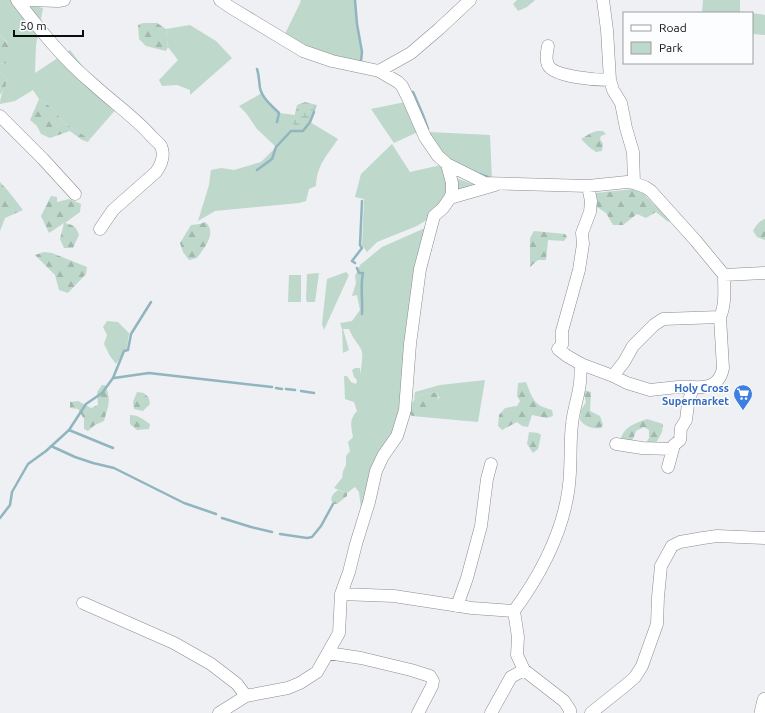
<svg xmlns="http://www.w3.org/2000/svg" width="765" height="713" font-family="Ubuntu,sans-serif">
<defs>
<pattern id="forest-firs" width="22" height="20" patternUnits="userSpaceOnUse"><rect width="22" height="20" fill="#bed8cb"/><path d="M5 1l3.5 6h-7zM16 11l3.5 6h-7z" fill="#a2b8ad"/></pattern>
<pattern id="wetland-marsh" width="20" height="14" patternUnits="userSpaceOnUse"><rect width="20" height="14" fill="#bed8cb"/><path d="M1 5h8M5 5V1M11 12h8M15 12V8" fill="none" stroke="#a2b8ad"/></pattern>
</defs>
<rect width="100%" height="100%" fill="#eef0f3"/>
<path fill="#bed8cb" d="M0,0h10l33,8 -7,37 -1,28 35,-23 14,18 -5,2 40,36 -29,33 -23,-14 -20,-21 -8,-5 -6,-9 -18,11 -15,3c0,-9 5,-16 7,-26l-7,-5v-10l10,1 -3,-22 -7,-7z
M300,0h55l2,24 5,28 -1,14 -56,-18 -20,-14 16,-33z
M703,0h37v12l9,1h-47z
M752,13l13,2v20l-13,-1z
M190,25l26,16 16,17 -42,37v-5l-13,-5 -15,1 -3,-6 19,-20 -10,-13 -2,-18z
M262,93l5,7 12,13 16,2 -4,16h12l7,-9 28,17c-11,17 -21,25 -22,47l-7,3 -3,12 -7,2 -84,8 -17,10 11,-36 2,-15 10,-2 13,2 27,-8 15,-15 -19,-18 -11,-16 -7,-7z
M405,102l15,29 -26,12 -23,-34z
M429,132l61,3 2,45 -31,-14 -19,-12z
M392,144l18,28 31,-7 7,16 -1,16 -19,22 -11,7 -40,16 -10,10 -5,-7 2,-46 -9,-2 6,-23z
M453,177l28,10 -27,5z
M425,228l-15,160 -49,121 -2,-17 -4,-5 -8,6 -13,-5 8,-10 1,-7 3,-6v-9l4,-5 -2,-9 5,-5c-2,-11 -4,-17 4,-26l-3,-9 -9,-3 -1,-23h3l4,6 5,2 1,-4 -3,-3 -2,-7 3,-2h5v7c1,-7 4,-19 1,-26 -4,-7 -9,-12 -12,-20h-6l6,21 -6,3 -1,-24 -2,-6 12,-2 8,-11 -3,-15 -5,1 4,-13 -1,-7 5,-11 22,-18z
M346,272l3,3 -25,55 -2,-6 5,-45z
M319,273l-4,29h-8l-1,-3 1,-25z
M289,275h12v27h-13z
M107,321l11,1 11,11 -2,15 -11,16 -6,-8 -6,-12 3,-9 -4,-8z
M485,380l-7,42 -66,-6 16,-2 11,-16 -2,-6 -18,3 -5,5 1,-8 25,-7z"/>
<path fill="url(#forest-firs)" d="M517,0h18l-8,7 -9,4 -5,-7z
M143,23h14l9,6 2,18 -2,4 -20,-5 -7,-7 -1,-14z
M0,35c10,10 12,16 10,29l-10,-1z
M0,73l7,5 -2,10 -5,7z
M39,99l8,5 20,21 23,14 -2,3 -6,-2 -12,-9 -20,7 -9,-4 -4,-8 -7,-6z
M597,131h6l3,3 -5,2 -1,3 3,5 -1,7 -6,1 -7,-5 -8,-8 10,-6z
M0,182l9,10 14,18 -18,8 -5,13z
M634,189c15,5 19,19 33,25l3,8 -3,-1 -11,-9 -10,6 -9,-4 -14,11h-10l-7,-12 -12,-8 -1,-5 3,-7z
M51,196l6,1v5l12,-3 12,5 -1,8 -15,11c8,2 11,3 14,12l-6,13h-9l-4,-9 4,-16 -15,10 -8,-17z
M765,219v21l-8,-3 -4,-6c3,-5 6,-10 12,-12z
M205,222c13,10 -1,26 -8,36l-8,2 -6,-8 -3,-9 11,-18 9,-1z
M534,231l31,3 2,3 -3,4 -16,-1 -2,20h-8l-8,7v-29z
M44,252l8,1 35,14 -1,7 -18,19 -9,-3 -4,-15 -20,-20z
M526,382c7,17 7,23 26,28l1,6 -6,2 -15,-3 -4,12 -6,-1 -5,-4 -15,8 -4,-4 1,-11 6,-7 12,-2 3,-5 -3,-5 1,-13z
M102,385h3c7,15 3,21 -1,36l-9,4 -7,6 -4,-2v-10l-6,-10 -8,-1v-6l8,-1 13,7 7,-3 -1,-13z
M583,390l8,2 -1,19 10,5 3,9 -2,3c-8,1 -16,-1 -21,-8l1,-10 5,-8z
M137,392l7,1 5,5 1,6 -7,7 -9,-2 -1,-7z
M437,392c3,10 -2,15 -9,23l-16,1 -7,-6 14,-15z
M130,415c8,0 13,4 20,9l-1,5 -12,1 -7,-6z
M647,419l16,5 -1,8 -7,13h-10l4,-7v-8l-5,-3 -8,4 -3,8 -4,5 -9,-3c4,-15 14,-17 27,-22z
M529,432l9,1 3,2 -3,14 -5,4 -6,-9z
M338,490l9,3v3l-10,8h-4c-4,-7 0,-10 5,-14z"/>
<path fill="url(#wetland-marsh)" d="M305,102l12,3 -7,17 -7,9h-12l6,-26z"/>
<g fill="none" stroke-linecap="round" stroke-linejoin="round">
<path stroke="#90b5bf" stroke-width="2.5" d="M355,0l2,24 5,28 -1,9
M257,69c2,6 2,12 3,19 2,10 12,18 19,25l-2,9
M413,92l10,23 5,14
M257,170l15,-11 4,-12 15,-16h12l7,-9 4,-10
M479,174l9,3
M355,263l-3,-2 10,-13 -2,-3 2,-44
M357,268l2,5h4c-3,14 0,28 -1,41
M114,378l35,-5 123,14
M276,388l6,1
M286,389l9,1
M301,391l13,2
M69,430l44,18
M51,446l24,11 18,6 21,5 70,35 32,11
M0,518l10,-13 2,-13 16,-28 18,-13 23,-21 17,-26 16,-11 11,-15 11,-27 4,-1 3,-16 20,-32
M222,518l29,9 21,5
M280,534l27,4 5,-1 9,-11 12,-22"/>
<g stroke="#8a8c90" stroke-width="13">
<path id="minor" d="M17,0c23,30 47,60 76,84 19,18 42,33 59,53 3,3 7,6 9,9 4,9 0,19 -5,26l-43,38 -13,19
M29,0l29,1 6,-1
M220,0l10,7 73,44 29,10 47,10 19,11 4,4 6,12 17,39 13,19 9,8 38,19 103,3 39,-4 7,1 11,4 6,4 45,50 28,34 41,-2
M603,0l4,30 3,50 3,10 8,13 5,25 7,24 1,31
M548,46c-1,6 -3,13 0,19 6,12 48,15 62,15
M379,71l32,-18 28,-24 31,-29
M0,116l43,43 32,35
M450,198l45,-13
M581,364l32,12 11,-14 9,-16 21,-21 9,-6 57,-2
M613,376l14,7 23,7 28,-3h15
M616,444l26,4 29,1 2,-1
M668,467l6,-22 6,-5 1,-12 5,-8 2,-16 5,-17c15,1 27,-2 30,-19l-3,-51c6,-13 4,-29 4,-42
M341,594l8,-22 7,-28 13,-42 7,-31 7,-15 14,-20 8,-26 5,-66 10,-75 14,-53 9,-8 7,-10 2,-5v-10l-5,-19
M83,603l91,40 37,21 26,20 9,12
M457,606l10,-28 14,-52 6,-47 4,-15
M328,653l33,5 50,12 19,6 3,5 -1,5 -14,27
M219,713l27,-17 42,-8 12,-5 17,-11 22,-39 2,-39 53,2 78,12 42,3
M491,713l20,-36 13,-7
M570,713v-3l-6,-9 -40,-31 -7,-15 1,-18 -4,-26c30,-41 54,-87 56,-139 1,-16 0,-32 2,-48 1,-14 7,-28 8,-42 1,-6 0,-12 1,-18l-14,-8 -9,-7 4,-4v-14l17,-61 4,-26 -1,-11 8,-21 1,-11 -3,-15
M591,713l35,-28 9,-8 7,-11 15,-42 1,-27 3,-31 11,-20 8,-4 23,-4 14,-2 48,2"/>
</g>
<g stroke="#8a8c90" stroke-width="16">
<path id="major" d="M762,713l3,-13"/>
</g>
<use href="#minor" stroke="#fff" stroke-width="12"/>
<use href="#major" stroke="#fff" stroke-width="15"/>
</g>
<defs>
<g id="supermarket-pin" transform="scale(1)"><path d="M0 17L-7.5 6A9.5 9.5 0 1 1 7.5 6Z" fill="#3f7fe0" stroke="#fcfdfe"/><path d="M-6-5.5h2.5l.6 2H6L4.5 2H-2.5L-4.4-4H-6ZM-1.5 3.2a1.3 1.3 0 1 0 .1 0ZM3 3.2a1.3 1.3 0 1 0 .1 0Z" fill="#fff"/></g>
</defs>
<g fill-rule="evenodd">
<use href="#supermarket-pin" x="743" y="394"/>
</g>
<g text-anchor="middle" stroke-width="3" stroke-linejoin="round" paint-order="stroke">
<g font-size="11" font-weight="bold" fill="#366cbe" stroke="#fcfdfe" text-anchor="end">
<text x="729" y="392">Holy Cross<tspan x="729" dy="13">Supermarket</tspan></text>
</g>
</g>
<rect x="623" y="12" width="130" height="52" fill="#fcfdfe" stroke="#9c9d9e"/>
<rect x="631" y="25" width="20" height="6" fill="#ffffff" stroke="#9c9d9e"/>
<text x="659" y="32" font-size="12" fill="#0c0d0e">Road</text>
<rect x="631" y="42" width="20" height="12" fill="#bed8cb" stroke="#9c9d9e"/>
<text x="659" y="52" font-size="12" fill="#0c0d0e">Park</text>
<path d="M14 30v6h69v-6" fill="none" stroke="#0c0d0e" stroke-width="2"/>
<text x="20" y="30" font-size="12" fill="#0c0d0e" stroke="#fcfdfe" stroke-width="3" paint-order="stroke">50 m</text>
</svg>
